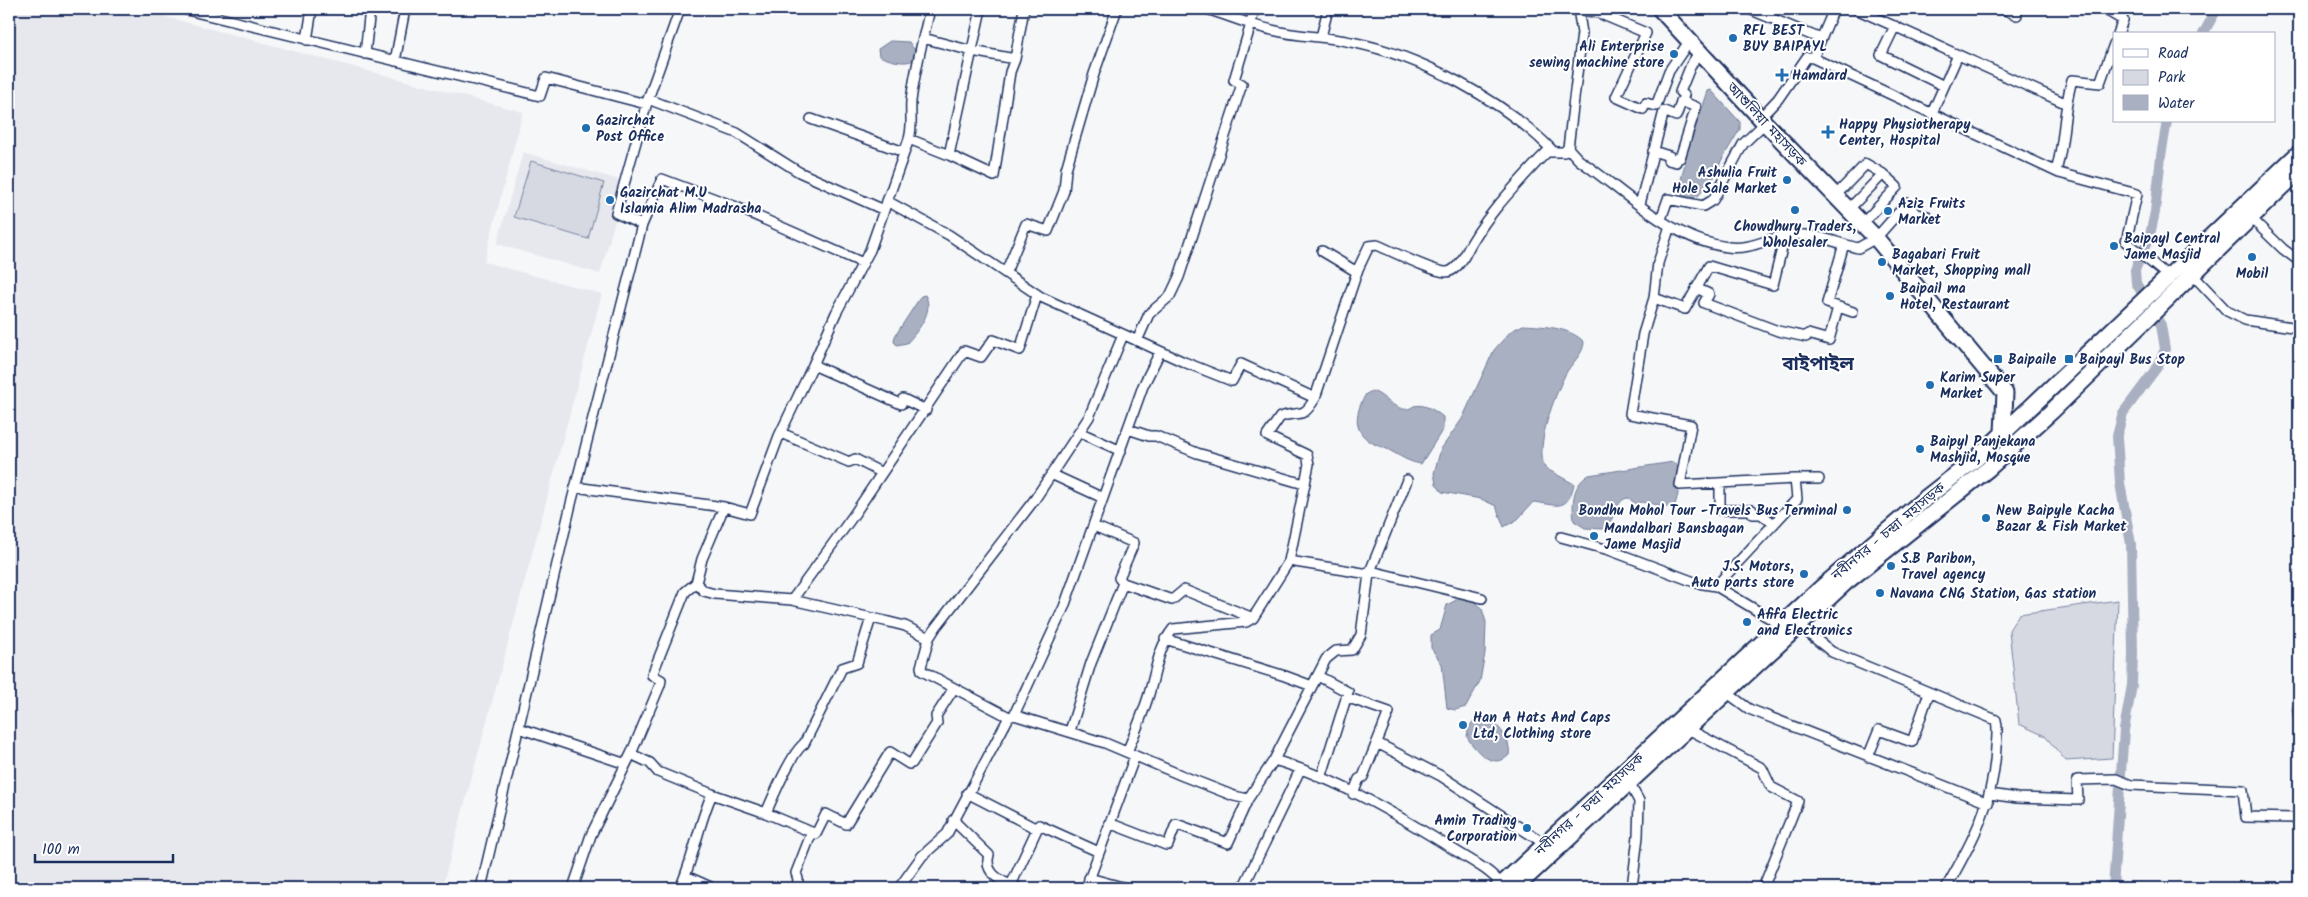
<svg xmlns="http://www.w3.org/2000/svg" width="2308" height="897" font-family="Kalam,'Noto Sans Bengali',sans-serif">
<rect width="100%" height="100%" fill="#f6f7f9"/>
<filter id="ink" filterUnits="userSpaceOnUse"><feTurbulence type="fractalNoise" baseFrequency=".02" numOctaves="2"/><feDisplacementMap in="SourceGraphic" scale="10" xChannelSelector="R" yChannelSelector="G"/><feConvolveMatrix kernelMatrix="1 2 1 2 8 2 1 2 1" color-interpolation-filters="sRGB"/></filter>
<g filter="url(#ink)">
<path fill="#e6e8ee" d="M9,9h127l387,103 -39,150 118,32 -160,594h-433z
M523,152l103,30 -26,92 -103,-30z"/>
<path fill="#d6d9e2" stroke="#7884a0" d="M531,161l73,22 -16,56 -74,-22z
M2118,600l-6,158 -46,3 -21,-25 -26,-12 -10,-94 10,-16z"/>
<path fill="#a9b0c1" stroke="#707c99" d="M890,41l19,1 7,10 -2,8c-11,5 -25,0 -35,-4l-1,-7z
M1711,90l29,32v7l-19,32 -5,14 -18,21 -6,2 -9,-2c-7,-12 3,-28 3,-41l22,-64z
M925,295c10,16 -8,37 -18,48l-10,2 -3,-3 1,-6 26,-40z
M1523,325c19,1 47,2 61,17 0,12 -13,21 -19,33 -10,21 -31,71 -20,93l29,16c-7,30 -18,20 -41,18l-15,17 -14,8 -8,-21 -15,-7 -39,-7 -6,-8 -2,-11 7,-24 21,-30 32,-69 17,-19z
M1372,391c12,4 18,15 31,18 5,1 7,-1 11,-3 10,-3 22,5 29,11v12l-22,35c-13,-2 -21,-8 -32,-14 -6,-3 -13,-4 -18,-8 -20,-12 -15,-31 -5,-48z
M1673,462l5,4v28l-3,11 -4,2 -30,-5 -6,2 -6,-6c-14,0 -12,22 -26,31l-18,-1 -11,-7c-2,-18 -2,-36 15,-46z
M1460,598l16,4 6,7 4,13 -1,31 -5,28 -14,26 -11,3 -8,-2 -5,-44 -11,-16v-13l9,-5 7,-25z
M2299,699v61l-7,-51 2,-5z
M1481,717c14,1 31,23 28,38 -15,16 -34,-4 -42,-18 1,-9 4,-17 14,-20z"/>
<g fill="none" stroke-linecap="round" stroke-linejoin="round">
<path stroke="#a9b0c1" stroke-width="10" d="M2203,34l14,-25
M2113,888l11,-158 8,-45 1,-32 -2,-109 -11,-61 -3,-47 6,-23 35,-47 7,-17 -4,-24 -25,-42 -1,-13 15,-35 5,-23 6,-56 6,-35"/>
<g stroke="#1b2f5e" stroke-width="12">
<path id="minor" d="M183,9l357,87 6,-18 100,26
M680,9l-32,90 89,34 62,39 85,38
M1207,9c22,7 43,16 65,21 26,7 53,6 79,12 68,13 154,59 202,109
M1578,9l4,24 -14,115 11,12c46,31 91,80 149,87 20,3 37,-7 56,-11 26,-5 49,6 74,12l18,-10 31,-35 9,11 11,2
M1749,9l72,30
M1834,9l-21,49 246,115 78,21 -11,48 42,34
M1856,9l209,94
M2003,9l14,6
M2104,9l19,11 -5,14
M1578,10l18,2 50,21 -30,64 27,12 3,-6 10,3 13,-35 21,-31
M1250,24l5,-15
M1895,26l-14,29 63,31
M1321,37l7,-28
M923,38l49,13 43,8
M307,40l5,-31
M365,54l5,-45
M395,61l10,-52
M1932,113l26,-58
M1760,118l18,-19 29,-42 6,1
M811,119l93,33
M909,139c4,-13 1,-24 2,-38 4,-32 12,-62 19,-92
M1653,151l16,5 -1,4 8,2 1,-5 3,1 16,-51 -15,-6
M949,155l45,21 16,-104 5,-13 9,-50
M2056,171c9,-30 7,-61 16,-91l28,3 14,-39
M1835,196l31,-32 17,10
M887,201l62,34 92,62 143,65 48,19 9,-17 74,34
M1640,204l24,-93 12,5 8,-21 -4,-3 11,-27 9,-14
M1848,210l35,-36 14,13 -35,37
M2252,216l2,5 29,28 16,12
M1661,219l7,-20 35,7 10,-6 30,-56 22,-21
M642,225l20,-46 72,27 129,57
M1670,226l-12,37 -4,35 -11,36 -13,80 61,11 -11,60 115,-6 2,20 -81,87 65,39
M1844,244l-17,59 26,9
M1322,251l35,21
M1006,272l20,-48 22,7 16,-40 2,-22 28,-95 23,-65
M2192,274l35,37 18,9 54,8
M1696,288l13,6 -5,9 74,28 28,6 2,-3 21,6 9,-33
M1654,298l31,11 24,-43 64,19 12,-49
M1137,341l12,-27 21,-18 9,-19 63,-193 -8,-4 17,-56
M813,365l23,-52 34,-63 39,-111 40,16 32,-146
M1128,429l21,7h7l41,17 107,31
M1079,432l42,19
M781,433l68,29 6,-3 27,14
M1051,474l52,24
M1795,479h24
M1720,484v26h32l1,4h8l13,10
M575,487l149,20 -22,52 -6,24 8,8 11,3 77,6 93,21 20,5 24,12
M724,507l26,7 29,-78 34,-71 88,39 2,-5 23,11
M1094,526l40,17 -15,35 4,5
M1561,537l48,13 88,33 19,3
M1371,571l111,27
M1369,574l38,-94
M792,600l61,-84 111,-165 17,6 12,-17 27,10 17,-55
M1798,625l34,27 164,68c2,9 1,19 0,27 -2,55 -23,94 -50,141
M1165,639l120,37 27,10
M1318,676l30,16 -27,86
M1726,692l23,17 239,94
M1346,697l43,15 -26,65 -4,2 -6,15
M1014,715l50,-108 79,-221 17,-34
M1009,717l5,-2 91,28 78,33 51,20 14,3 26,-39 52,-101 10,-8 16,-1 9,-15 8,-61 -80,-13 20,-97 -2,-9 -40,-19 13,-19c20,-7 23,3 35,-19l43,-129 11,-23 8,-1c15,6 56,27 69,27 8,0 16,-11 19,-17 17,-35 48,-67 74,-95l8,-8h17l4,-4
M519,728l107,36
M1688,729l74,39 9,19 27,14 -35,87
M1070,731l21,-68 32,-80 49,17 12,-10 69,28
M1377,743l64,33 104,68
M1127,752c8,-19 16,-38 22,-58 7,-23 9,-46 24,-65l73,-7 7,-4 36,-57
M1868,757l11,-27 33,12 17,-49
M1274,760c62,18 127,57 182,91 16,10 34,19 46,34
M1629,783l10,18 -1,35 -6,52
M967,793l70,36 2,-4 60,27
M712,794l54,19c6,-14 27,-63 38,-69l38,-76 15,-5 14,-45
M1990,794l27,4 61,2 -1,-20 39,-1 15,6 112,5 3,27 53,1
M766,813l50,21 10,-20 20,10 44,-72 19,12 3,-1 25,-40 -1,-7 18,-28
M953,820l36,35c-6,19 15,28 29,33
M1109,823l57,22h2l8,-21 52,19 20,-44
M686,876l27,12
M1089,878l37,10
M1011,885l26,-56
M481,888l90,-384 71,-279 -26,-12 32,-114
M573,888l18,-53 40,-81
M680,888c14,-30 18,-63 32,-94l-54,-22 -8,-9 -19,-9 29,-69 1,-5 -9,-5 33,-83 11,-9
M797,888l1,-9 -2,-6 16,-41
M899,888l23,-32 25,-22 62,-117 -87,-46 -1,-4 8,-29 7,-11 99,-128 54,-82 34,-82
M1086,888l49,-132
M1243,888l57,-118"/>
</g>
<g stroke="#1b2f5e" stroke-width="19">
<path id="trunk" d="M1660,9l105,114 111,115 129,155 -2,39
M1498,888l322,-299 102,-88 55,-43 322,-305
M1515,888l330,-305 143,-114 63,-57 248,-241"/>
</g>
<use href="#minor" stroke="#fff" stroke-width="9"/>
<use href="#trunk" stroke="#fff" stroke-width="15"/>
</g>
</g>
<g fill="#1f6fb2" stroke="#fff" stroke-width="2">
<circle cx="1733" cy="38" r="5"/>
<circle cx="1674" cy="54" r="5"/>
<path d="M1779.5 67.5h5v5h5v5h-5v5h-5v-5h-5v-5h5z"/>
<circle cx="586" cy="128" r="5"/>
<path d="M1825.5 124.5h5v5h5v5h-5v5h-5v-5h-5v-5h5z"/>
<circle cx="1787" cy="180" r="5"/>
<circle cx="610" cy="200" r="5"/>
<circle cx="1795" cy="210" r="5"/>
<circle cx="1888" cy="211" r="5"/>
<circle cx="2114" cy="246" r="5"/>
<circle cx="2252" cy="257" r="5"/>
<circle cx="1882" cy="262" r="5"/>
<circle cx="1890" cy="296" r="5"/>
<rect x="1993" y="354" width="10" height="10" rx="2.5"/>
<rect x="2064" y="354" width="10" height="10" rx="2.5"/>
<circle cx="1930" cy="385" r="5"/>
<circle cx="1920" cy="449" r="5"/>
<circle cx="1847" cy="510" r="5"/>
<circle cx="1986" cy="518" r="5"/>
<circle cx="1594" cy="536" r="5"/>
<circle cx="1891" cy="566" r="5"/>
<circle cx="1804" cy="574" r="5"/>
<circle cx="1880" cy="593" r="5"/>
<circle cx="1747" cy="622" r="5"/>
<circle cx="1463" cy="725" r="5"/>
<circle cx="1527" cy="828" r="5"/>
</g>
<g text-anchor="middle" stroke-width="4" stroke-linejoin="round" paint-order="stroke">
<g font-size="14" font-weight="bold" fill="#1b2f5e" stroke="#fff" text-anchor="start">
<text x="1743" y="35">RFL BEST<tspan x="1743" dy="16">BUY BAIPAYL</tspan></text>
<text x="1664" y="51" text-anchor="end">Ali Enterprise<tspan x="1664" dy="16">sewing machine store</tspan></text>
<text x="1792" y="80">Hamdard</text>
<text x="596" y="125">Gazirchat<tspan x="596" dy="16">Post Office</tspan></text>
<text x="1839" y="129">Happy Physiotherapy<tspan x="1839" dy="16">Center, Hospital</tspan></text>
<text x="1777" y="177" text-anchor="end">Ashulia Fruit<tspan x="1777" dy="16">Hole Sale Market</tspan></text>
<text x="620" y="197">Gazirchat M.U<tspan x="620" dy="16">Islamia Alim Madrasha</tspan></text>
<text x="1898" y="208">Aziz Fruits<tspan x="1898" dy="16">Market</tspan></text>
<text x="1795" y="231" text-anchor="middle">Chowdhury Traders,<tspan x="1795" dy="16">Wholesaler</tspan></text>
<text x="2124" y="243">Baipayl Central<tspan x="2124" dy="16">Jame Masjid</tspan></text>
<text x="1892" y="259">Bagabari Fruit<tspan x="1892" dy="16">Market, Shopping mall</tspan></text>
<text x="2252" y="278" text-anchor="middle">Mobil</text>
<text x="1900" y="293">Baipail ma<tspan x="1900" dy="16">Hotel, Restaurant</tspan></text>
<text x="2008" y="364">Baipaile</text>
<text x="2079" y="364">Baipayl Bus Stop</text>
<text x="1940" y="382">Karim Super<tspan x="1940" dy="16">Market</tspan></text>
<text x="1930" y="446">Baipyl Panjekana<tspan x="1930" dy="16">Mashjid, Mosque</tspan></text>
<text x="1837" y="515" text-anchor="end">Bondhu Mohol Tour -Travels Bus Terminal</text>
<text x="1996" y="515">New Baipyle Kacha<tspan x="1996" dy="16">Bazar &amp; Fish Market</tspan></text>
<text x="1604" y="533">Mandalbari Bansbagan<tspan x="1604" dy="16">Jame Masjid</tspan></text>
<text x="1901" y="563">S.B Paribon,<tspan x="1901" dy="16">Travel agency</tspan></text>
<text x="1794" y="571" text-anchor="end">J.S. Motors,<tspan x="1794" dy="16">Auto parts store</tspan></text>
<text x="1890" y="598">Navana CNG Station, Gas station</text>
<text x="1757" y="619">Afifa Electric<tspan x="1757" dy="16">and Electronics</tspan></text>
<text x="1473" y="722">Han A Hats And Caps<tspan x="1473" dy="16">Ltd, Clothing store</tspan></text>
<text x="1517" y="825" text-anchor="end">Amin Trading<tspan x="1517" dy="16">Corporation</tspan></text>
</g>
<g font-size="14" fill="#1b2f5e" stroke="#fff">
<text transform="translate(1767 124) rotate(47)" y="5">আশুলিয়া মহাসড়ক</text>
<text transform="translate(1888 531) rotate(-40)" y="5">নবীনগর - চন্দ্রা মহাসড়ক</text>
<text transform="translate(1589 804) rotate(-43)" y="5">নবীনগর - চন্দ্রা মহাসড়ক</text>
</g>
<g font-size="19" font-weight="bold" fill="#1b2f5e" stroke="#fff">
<text x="1818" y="370">বাইপাইল</text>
</g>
</g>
<rect width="2308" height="897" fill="none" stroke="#fff" stroke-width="30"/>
<rect x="15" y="15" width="2278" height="867" fill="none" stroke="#1b2f5e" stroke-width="2" filter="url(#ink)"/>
<rect x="2113" y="32" width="162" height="90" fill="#ffffff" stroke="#a4acbf"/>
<rect x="2123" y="49" width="25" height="8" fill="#ffffff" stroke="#a4acbf"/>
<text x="2158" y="58" font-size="15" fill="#1b2f5e">Road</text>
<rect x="2123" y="70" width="25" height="15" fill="#d6d9e2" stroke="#a4acbf"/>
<text x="2158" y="82" font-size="15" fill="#1b2f5e">Park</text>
<rect x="2123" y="95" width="25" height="15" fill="#a9b0c1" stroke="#a4acbf"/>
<text x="2158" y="108" font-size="15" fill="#1b2f5e">Water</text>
<path d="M35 854v8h138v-8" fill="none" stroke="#1b2f5e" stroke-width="2.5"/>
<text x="42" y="854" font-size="15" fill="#1b2f5e" stroke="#ffffff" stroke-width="4" paint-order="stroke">100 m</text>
</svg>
